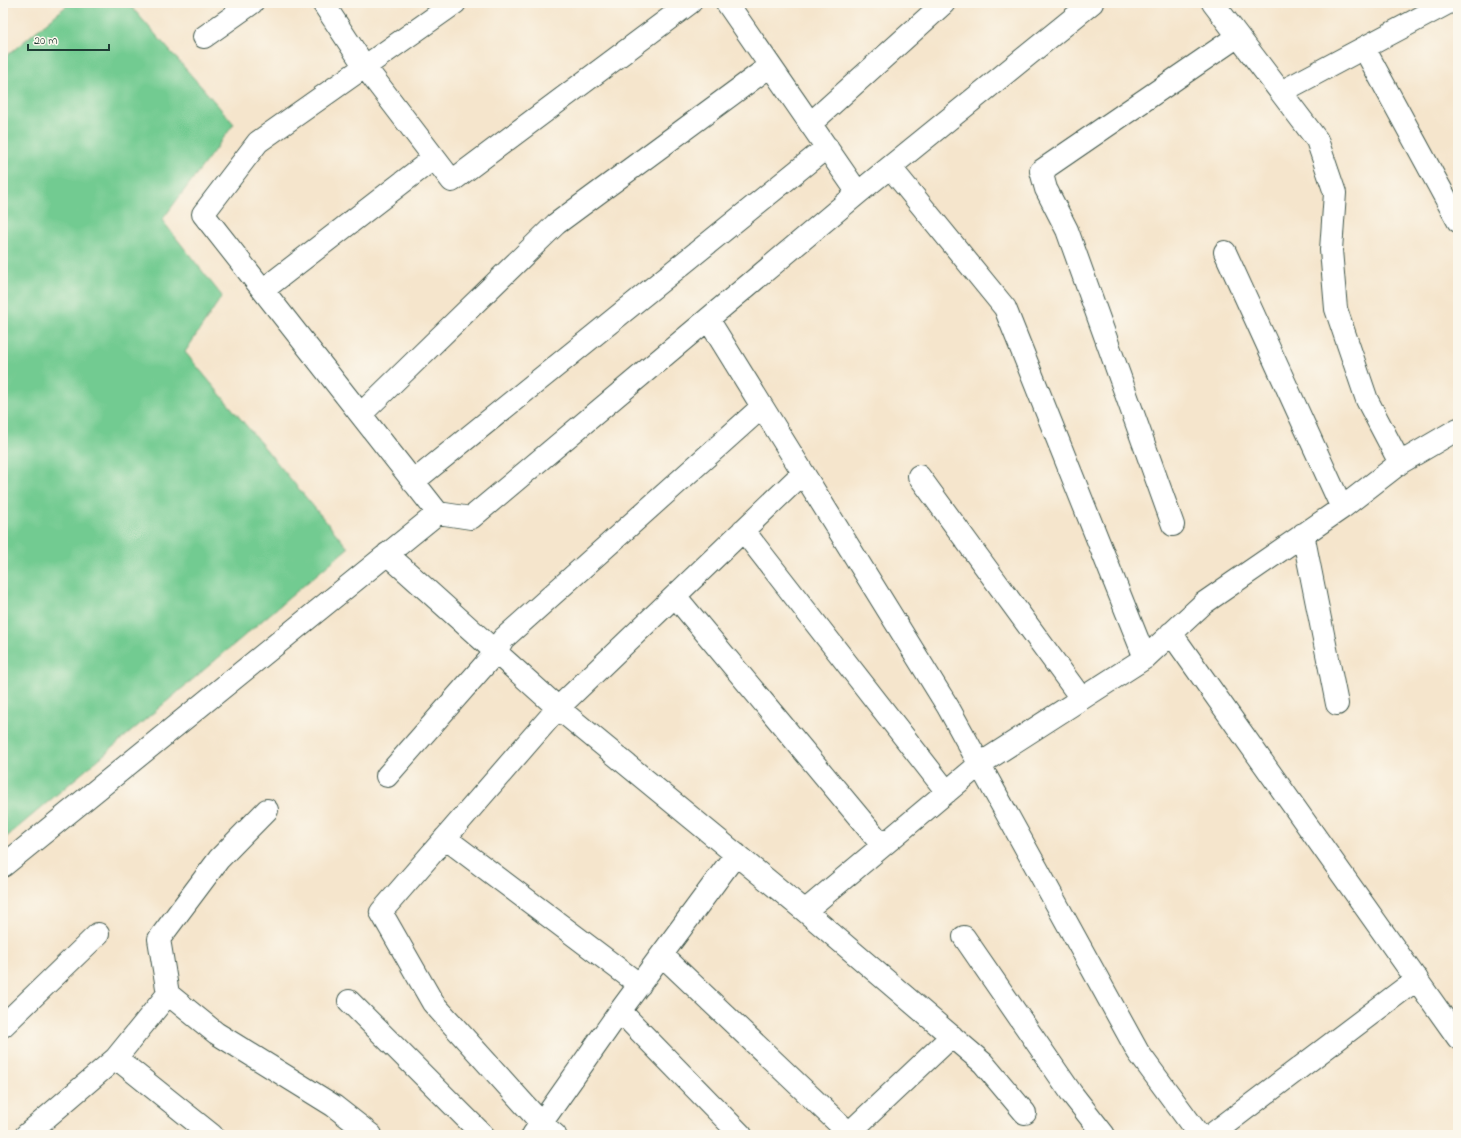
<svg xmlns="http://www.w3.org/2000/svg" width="1461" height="1138" font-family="'Indie Flower',sans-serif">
<rect width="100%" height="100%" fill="#fbf7ec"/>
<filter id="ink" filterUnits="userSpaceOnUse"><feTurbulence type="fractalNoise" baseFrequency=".025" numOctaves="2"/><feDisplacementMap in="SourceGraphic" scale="8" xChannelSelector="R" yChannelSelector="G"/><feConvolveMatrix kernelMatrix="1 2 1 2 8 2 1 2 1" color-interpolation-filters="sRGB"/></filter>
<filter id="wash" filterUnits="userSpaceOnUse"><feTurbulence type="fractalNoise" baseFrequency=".012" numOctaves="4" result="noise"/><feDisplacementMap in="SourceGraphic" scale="16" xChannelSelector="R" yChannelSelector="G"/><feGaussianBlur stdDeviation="0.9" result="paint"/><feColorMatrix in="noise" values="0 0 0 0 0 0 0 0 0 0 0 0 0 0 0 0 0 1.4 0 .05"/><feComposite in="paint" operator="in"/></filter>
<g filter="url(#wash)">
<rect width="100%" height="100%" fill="#f5e5cc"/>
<path fill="#72cb91" stroke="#488462" d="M70,3h58l106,121 -72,96 60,76 -37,56 163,196 -345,292v-781z"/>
</g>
<g filter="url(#ink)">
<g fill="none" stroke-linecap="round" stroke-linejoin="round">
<g stroke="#3f564b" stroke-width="24">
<path id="minor" d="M323,3l42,64 87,114 238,-178
M455,3l-197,139 -55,72 235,299 33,5 387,-325 234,-190
M727,3l131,190
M1213,3l104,137 18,53 -4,57 5,59 31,91 33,63
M204,37l48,-34
M1364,48l94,173
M1281,92l167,-89
M810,124l134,-121
M890,167l115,141 140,350
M1225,252l117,256
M263,290l171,-132
M708,319l240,388 190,345 61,83
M361,414l195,-190 214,-158
M919,476l162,222
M413,482l414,-335
M1173,525l-106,-295 -21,-41 -5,-18 197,-135
M743,530l204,262
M1303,534l34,170
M387,554l171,154 247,203 178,152 42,50
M675,596l207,249
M1171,633l287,405
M387,776l109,-124 7,-13 259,-232
M267,810l-48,49 -60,80 9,55 48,39 118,73 37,29
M445,838l195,147
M3,866l435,-353
M805,911l175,-147 165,-106 59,-55 138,-95 58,-45 58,-34
M964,937l108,157 32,41
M662,955l189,180
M349,1001l134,134
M620,1011l121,124
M3,1026l95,-92
M116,1058l96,77
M26,1135l90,-77 52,-64
M533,1135l87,-124 116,-157
M555,1135l-13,-11 -109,-121 -52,-91 177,-204 245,-235
M847,1135l105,-99
M1211,1135l206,-156"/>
</g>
<use href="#minor" stroke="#fff" stroke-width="22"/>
</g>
</g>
<rect width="1461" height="1138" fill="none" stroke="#fbf7ec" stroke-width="16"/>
<path d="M28 44v6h81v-6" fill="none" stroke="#1f3d34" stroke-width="2"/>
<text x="34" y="44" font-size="12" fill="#1f3d34" stroke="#fbf7ec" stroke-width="3" paint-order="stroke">20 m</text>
</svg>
